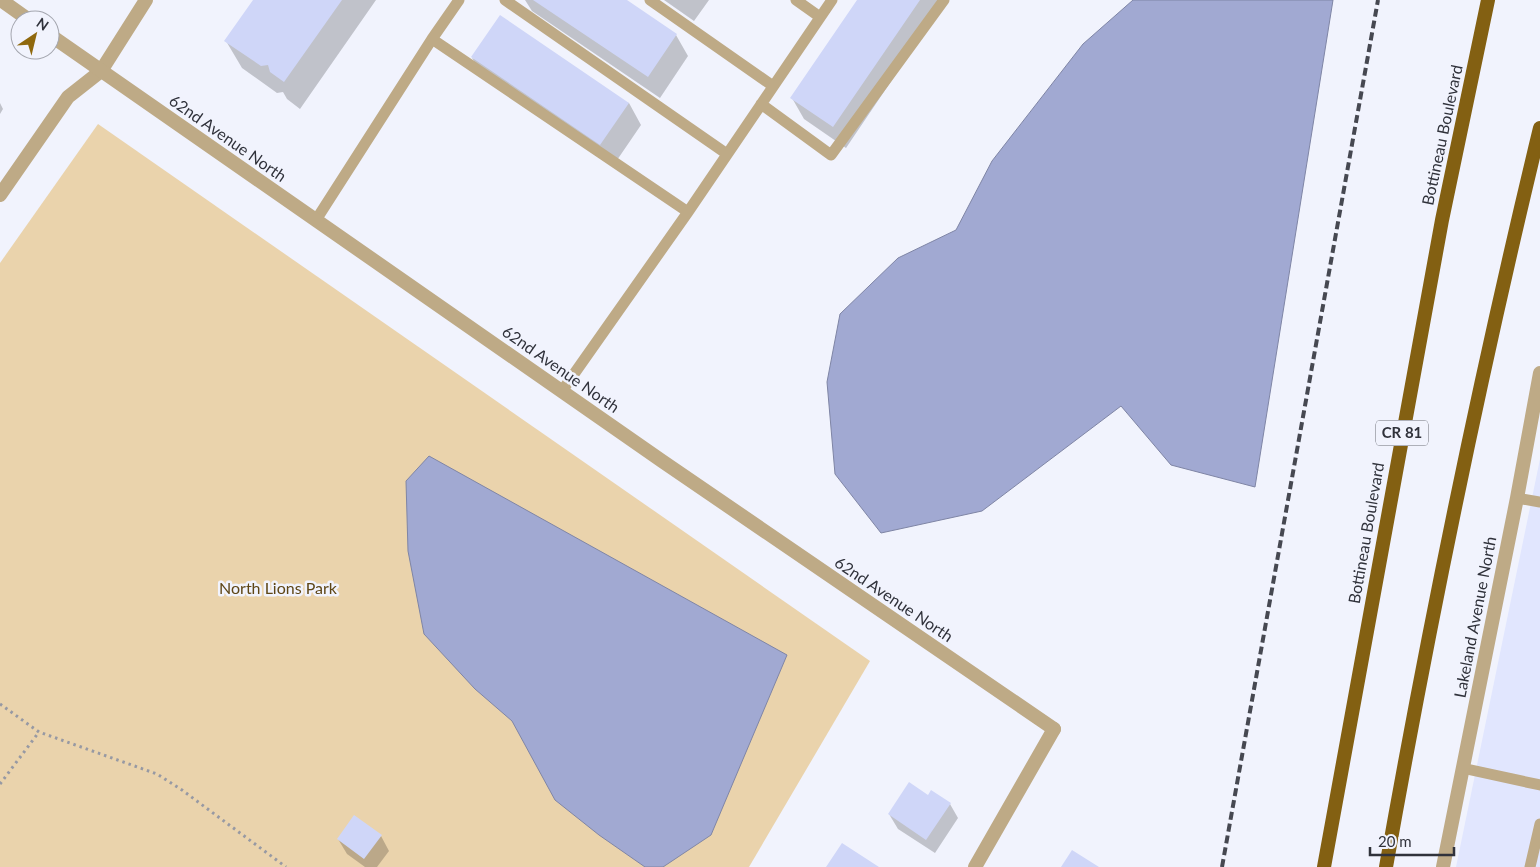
<svg xmlns="http://www.w3.org/2000/svg" width="1540" height="867" font-family="Lato,sans-serif">
<rect width="100%" height="100%" fill="#f1f3fd"/>
<path fill="#e1e6fe" d="M1540,459v408h-84z"/>
<path fill="#ead3ac" d="M98,124l772,537 -121,206h-749v-604z"/>
<path fill="#a1a9d2" stroke="#7f85a5" d="M1133,0h200l-78,487 -84,-22 -50,-59 -139,105 -101,22 -46,-59 -8,-92 13,-68 58,-56 58,-28 36,-69 91,-117z
M429,456l358,199 -76,180 -48,32h-18l-46,-32 -44,-35 -43,-79 -37,-32 -51,-55 -16,-83 -2,-70z"/>
<path fill="#0003" d="M255,0h121l-76,109 -13,-10 -4,-7 -6,1 -35,-25 -16,-27z
M525,0h100l51,35 12,21 -28,42 -128,-87z
M664,0h45l-15,21z
M858,0h88l-100,148 -42,-29 -12,-21z
M472,58l157,45 12,22 -28,41 -128,-87z
M0,103l3,6 -3,5z
M928,796l22,8 8,14 -23,35 -37,-24 -9,-15z
M381,836l8,15 -12,16h-12l-18,-13 -9,-15z"/>
<path fill="#cfd6f8" d="M253,0h89l-58,82 -14,-10 -2,-7 -7,1 -37,-25z
M533,0h94l50,34 -29,43z
M857,0h63l-87,127 -43,-29z
M500,15l129,88 -29,42 -129,-88z
M909,782l19,13 3,-5 20,13 -25,37 -38,-26z
M354,815l28,20 -18,24 -27,-20z
M842,843l37,24h-53z
M1072,850l27,17h-38z"/>
<g fill="none" stroke-linecap="round" stroke-linejoin="round">
<path stroke="#9799a3" stroke-width="3" stroke-dasharray="2.5 4" stroke-linecap="butt" d="M0,704l39,28 118,42 25,16 104,77
M0,784l39,-52"/>
<path stroke="#beaa86" stroke-width="11" d="M505,0l222,154
M650,0l123,86
M796,0l24,17
M432,39l256,173
M761,104l70,51 113,-155
M316,220l116,-181 27,-39
M562,391l126,-179 144,-212
M1517,498l23,4
M1462,768l78,17
M1530,867l10,-43"/>
<path stroke="#beaa86" stroke-width="14" d="M0,195l68,-98 33,-26 45,-71
M975,867l79,-138"/>
<path stroke="#beaa86" stroke-width="14" d="M1,0l28,20
M50,35l612,426 392,268
M1443,867l74,-369 23,-125"/>
<path stroke="#836012" stroke-width="14" d="M1324,867l118,-647 46,-220
M1386,867c44,-248 95,-495 154,-739"/>
<path stroke="#464851" stroke-width="4" stroke-dasharray="8 4" stroke-linecap="butt" d="M1222,867l156,-867"/>
</g>
<g text-anchor="middle" stroke-width="5" stroke-linejoin="round" paint-order="stroke">
<rect fill="#f1f3fd" stroke="#6a6c75" stroke-width="1" x="1376" y="420.5" width="52" height="25" rx="4"/>
<g font-size="15" font-weight="bold" fill="#30323b">
<text x="1402" y="438">CR 81</text>
</g>
<g font-size="16" fill="#30323b" stroke="#f1f3fd">
<text transform="translate(1442 135) rotate(-78)" y="6">Bottineau Boulevard</text>
<text transform="translate(228 138) rotate(35)" y="6">62nd Avenue North</text>
<text transform="translate(561 369) rotate(35)" y="6">62nd Avenue North</text>
<text transform="translate(1366 533) rotate(-80)" y="6">Bottineau Boulevard</text>
<text transform="translate(894 599) rotate(34)" y="6">62nd Avenue North</text>
<text transform="translate(1475 617) rotate(-79)" y="6">Lakeland Avenue North</text>
</g>
<g font-size="16" fill="#5e4616" stroke="#f1f3fd">
<text x="278" y="594">North Lions Park</text>
</g>
</g>
<g transform="translate(35 35) rotate(35)"><circle r="24" fill="#f1f3fd" stroke="#a4a6af"/>
<path d="M0-4L9 19L0 12L-9 19Z" fill="#8f680d"/>
<text y="-8" font-size="14" font-weight="bold" text-anchor="middle" fill="#30323b">N</text>
</g>
<path d="M1370 847v8h84v-8" fill="none" stroke="#30323b" stroke-width="2.5"/>
<text x="1378" y="847" font-size="15" fill="#30323b" stroke="#f1f3fd" stroke-width="4" paint-order="stroke">20 m</text>
</svg>
